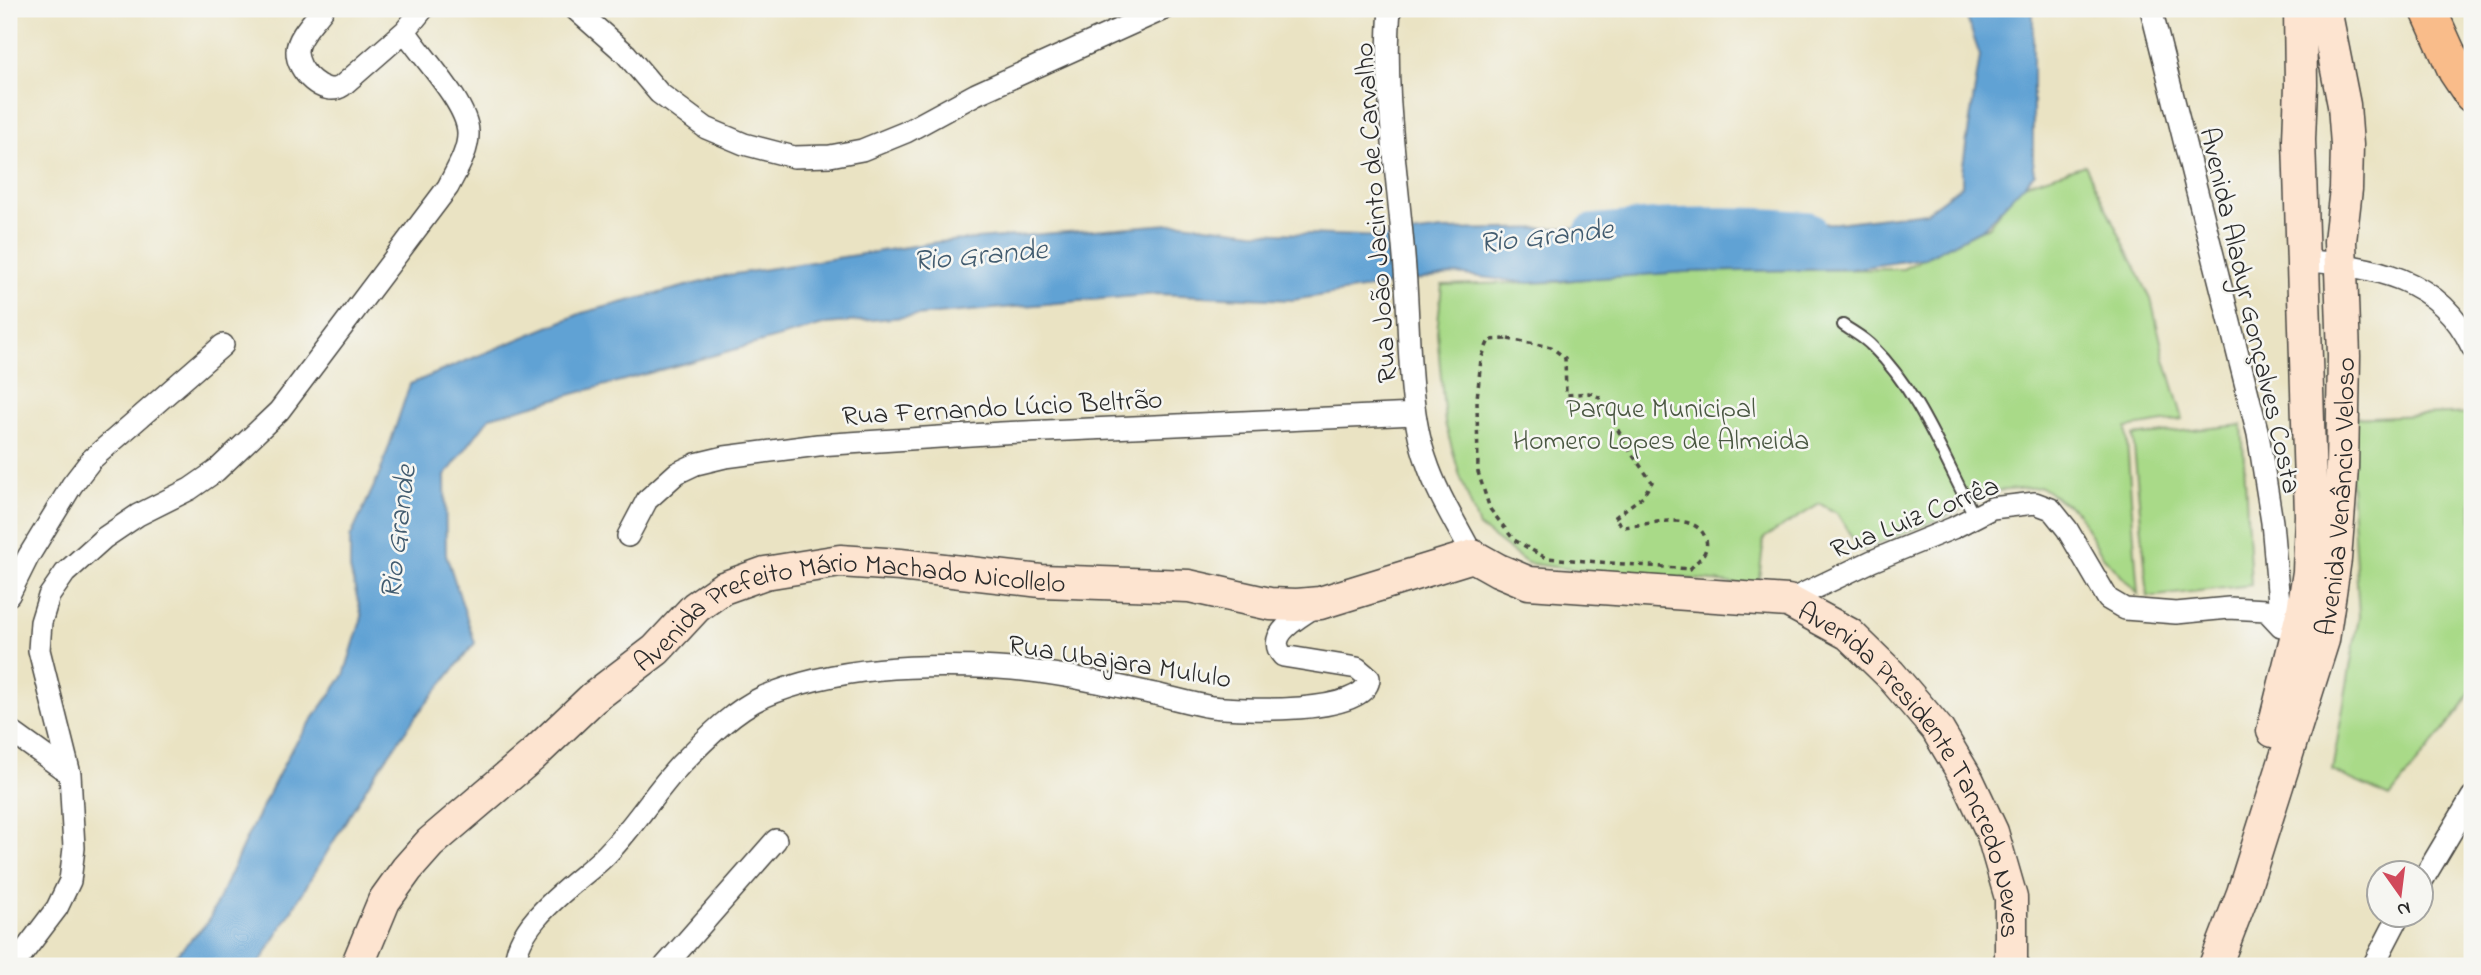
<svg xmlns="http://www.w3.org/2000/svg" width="2481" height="975" font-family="'Indie Flower',sans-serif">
<rect width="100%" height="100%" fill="#f6f6f2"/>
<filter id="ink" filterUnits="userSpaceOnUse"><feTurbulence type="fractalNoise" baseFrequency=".0143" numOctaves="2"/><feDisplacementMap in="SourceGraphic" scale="14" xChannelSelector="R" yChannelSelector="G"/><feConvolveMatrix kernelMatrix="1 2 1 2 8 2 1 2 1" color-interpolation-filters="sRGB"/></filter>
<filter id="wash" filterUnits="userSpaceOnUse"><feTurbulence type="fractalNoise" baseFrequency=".00686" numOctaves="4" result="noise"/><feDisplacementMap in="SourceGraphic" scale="28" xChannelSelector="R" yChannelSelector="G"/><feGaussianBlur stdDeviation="1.57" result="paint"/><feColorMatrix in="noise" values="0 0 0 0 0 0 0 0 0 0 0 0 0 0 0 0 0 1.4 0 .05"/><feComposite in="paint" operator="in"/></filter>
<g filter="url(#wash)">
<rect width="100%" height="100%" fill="#eae3c3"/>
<path fill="#a9da88" stroke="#6a825a" stroke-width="2" d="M2085,165l66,134 14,60 18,60 -57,9 12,166 -36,-39 -25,-43 -36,-25 -45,4 -44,23 -92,37 -23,-38 -17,-9 -56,34 -6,49 -44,-6 -153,-13 -34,-5 -48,-36 -20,-54 -14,-50 -8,-91 5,-47 117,-3 84,-10 260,-3 86,-43 29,-40z
M2472,413v275l-12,22 -70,87 -58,-26 27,-155 -12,-198z
M2242,425l9,160 -103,12 -15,-161z"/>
<path fill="#61a2d4" stroke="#466680" stroke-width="2" d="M1964,9h69v152l2,12 -53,56 -57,29 -74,11 -165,3 -156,11 -74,-9 -163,26 -136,-6 -330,30 -337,93 -45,59 1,78 29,89 -59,73 -47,67 -111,183h-93l43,-44 39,-85 44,-87 53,-75 18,-58 -12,-48v-31l30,-65 30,-89 172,-71 147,-38 209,-33 244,-19 71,9 133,5 56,-7 395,-7 89,-11 36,-27v-14l18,-115z"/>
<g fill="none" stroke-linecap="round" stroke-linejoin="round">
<path stroke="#61a2d4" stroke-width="33" d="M1591,231c72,-8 146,-10 218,-3"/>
</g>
</g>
<g filter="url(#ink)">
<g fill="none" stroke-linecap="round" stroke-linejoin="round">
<g stroke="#484742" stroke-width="14">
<path id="lane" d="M1843,325c10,7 22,13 30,22 47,46 71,113 102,170"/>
</g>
<g stroke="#484742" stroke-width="24">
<path id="street" d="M323,9c-8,11 -26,28 -26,42 -1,20 27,47 45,35l63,-55
M575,9l51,45 33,39 47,35 38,16 50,13 36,-1 32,-6 44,-18 70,-38 188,-85
M1390,9c-7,86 9,175 15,261 5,57 2,137 21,190 11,34 31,65 47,96
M2151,9l107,425 14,88 9,104
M2303,260c69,7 136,16 169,87
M628,536l19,-36 30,-27 19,-9 29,-7 93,-12 183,-12 414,-19
M9,595l19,-38 44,-72 20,-26 131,-114
M1788,601l84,-40 81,-33 39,-20 43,-5 16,6 16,20 41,70 17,10 51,4 53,-5 37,2 15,16 6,1
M9,730l61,44
M2422,881l50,-84
M13,966l44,-58 13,-27 4,-33 -4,-74 -31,-124 2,-28 8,-26 16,-23 39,-35 34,-23 52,-26 26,-18 63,-60 169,-224c8,-16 21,-36 20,-55 -1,-29 -47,-76 -63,-101l18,-22
M515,966c0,-44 59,-81 88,-108 29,-28 50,-64 78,-94 23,-23 51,-53 82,-67 73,-31 157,-33 235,-29 53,3 105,15 157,26 18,4 38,10 57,13 27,3 156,9 157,-29l-12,-10 -74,-12c-20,-22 18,-39 34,-51
M665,966l111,-126
M2373,966l26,-50"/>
</g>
<g stroke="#484742" stroke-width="35">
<g id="secondary">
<path d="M2273,731l30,-121 6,-38 2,-57 -12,-375 2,-55 -1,-76"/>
<path id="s1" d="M357,966l27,-65 23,-32 23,-26 102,-87 61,-58 63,-48 40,-43 27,-19 42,-15 75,-12 60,4 141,16 148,5 81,18 27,1 23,-2 153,-47 25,14 31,13 259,18 61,33 41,40 47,55 31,52 24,51 19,66v68"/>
<path id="s2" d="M2215,966l28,-73 80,-253 12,-81 7,-91 2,-112 -4,-115 6,-52 1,-44 -3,-40 -19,-96"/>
</g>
</g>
<g stroke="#484742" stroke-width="38">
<path id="primary" d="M2428,9l28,62 16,24"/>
</g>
<path stroke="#484742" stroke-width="3.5" stroke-dasharray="5 5" stroke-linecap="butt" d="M1508,339l43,8 14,11 1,37 23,-2 10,4 32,56 21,29 -9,14 -29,22 10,9c22,-2 70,-17 81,10 6,14 -6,22 -15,32l-144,-11 -32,-18 -24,-31 -12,-37 -1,-73 4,-40 8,-19z"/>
<use href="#lane" stroke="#fff" stroke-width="10"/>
<use href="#street" stroke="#fff" stroke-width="21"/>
<use href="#secondary" stroke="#fde4d0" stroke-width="32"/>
<use href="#primary" stroke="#f9bc8a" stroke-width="35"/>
</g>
</g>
<g text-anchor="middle" stroke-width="5" stroke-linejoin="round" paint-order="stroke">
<g font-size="28" fill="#2b2b2b" stroke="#f6f6f2">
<text transform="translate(1374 213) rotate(-94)" y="10">Rua João Jacinto de Carvalho</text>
<text transform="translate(2252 310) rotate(77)" y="10">Avenida Aladyr Gonçalves Costa</text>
<text transform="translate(1002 406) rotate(-3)" y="10">Rua Fernando Lúcio Beltrão</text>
<text dy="10" stroke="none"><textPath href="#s2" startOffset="488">Avenida Venâncio Veloso</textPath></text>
<text transform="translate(1914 516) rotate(-22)" y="10">Rua Luiz Corrêa</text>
<text dy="10" stroke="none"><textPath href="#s1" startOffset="649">Avenida Prefeito Mário Machado Nicollelo</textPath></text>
<text transform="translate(1120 660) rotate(9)" y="10">Rua Ubajara Mululo</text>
<text dy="10" stroke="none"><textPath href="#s1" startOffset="1839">Avenida Presidente Tancredo Neves</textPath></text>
</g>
<g font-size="28" fill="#4a5742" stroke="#f6f6f2">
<text x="1661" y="417">Parque Municipal<tspan x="1661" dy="32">Homero Lopes de Almeida</tspan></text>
</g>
<g font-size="30" font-style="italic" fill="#415b6f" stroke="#f6f6f2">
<text transform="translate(1546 235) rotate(-6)" y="10">Rio Grande</text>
<text transform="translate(980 254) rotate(-5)" y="10">Rio Grande</text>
<text transform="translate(397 532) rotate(-83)" y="10">Rio Grande</text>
</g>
</g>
<rect width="2481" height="975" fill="none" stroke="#f6f6f2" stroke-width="35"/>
<g transform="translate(2400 894) rotate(166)"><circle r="33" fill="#f6f6f2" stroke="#a5a5a2" stroke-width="2"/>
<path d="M0-5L12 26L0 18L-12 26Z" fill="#d1495b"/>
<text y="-10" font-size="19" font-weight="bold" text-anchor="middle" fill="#2b2b2b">N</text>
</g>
</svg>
